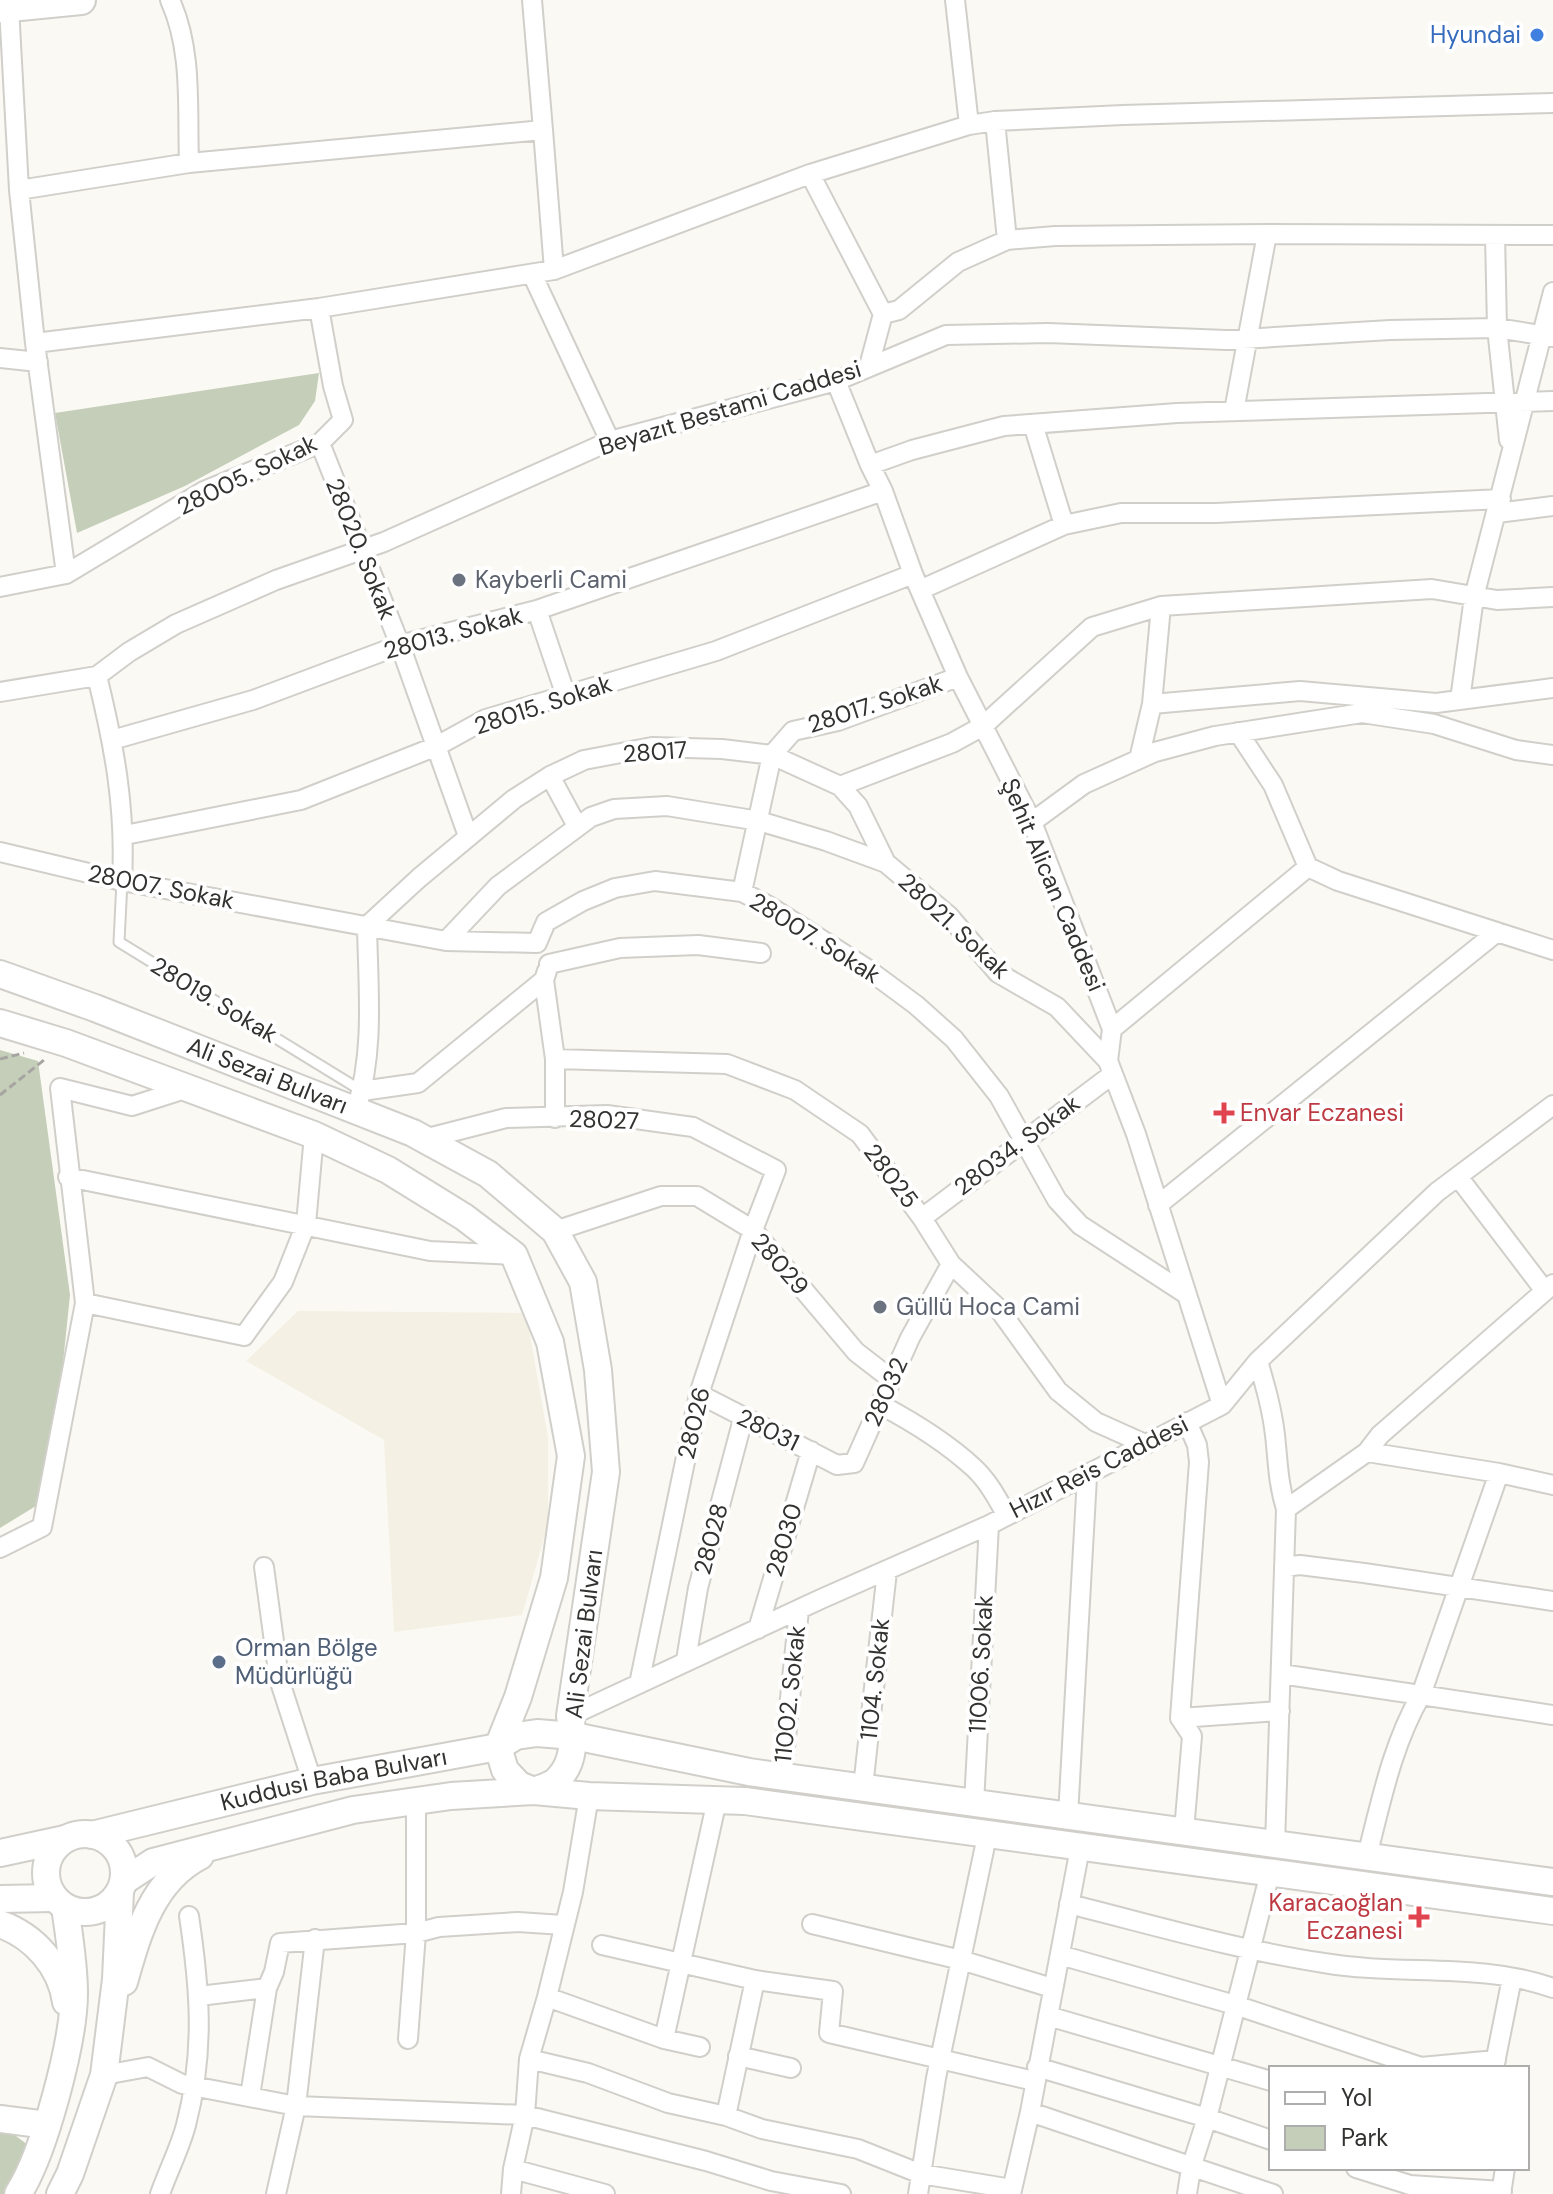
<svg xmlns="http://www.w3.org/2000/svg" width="1553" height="2194" font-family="'DM Sans',sans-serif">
<rect width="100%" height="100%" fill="#fbf9f4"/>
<path fill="#f4f0e3" d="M298,1311l228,2 22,124v87l-26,91 -128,17 -10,-192 -138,-79z"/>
<path fill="#c4ceb8" d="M319,373l-4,28 -16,24 -114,61 -108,47 -22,-120z
M0,1050l38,11 32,234 -21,203 -49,30z
M0,2133h12l16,12 -21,49h-7z"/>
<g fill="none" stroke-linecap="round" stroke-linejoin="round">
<g stroke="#d1cfca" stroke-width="13">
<path id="lane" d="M122,881l-3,61 243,149"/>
</g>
<g stroke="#d1cfca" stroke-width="22">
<path id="street" d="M170,0c23,51 17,107 19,163
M955,0l14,125
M9,7l10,183 16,153 31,231
M995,121l12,119
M543,130l11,140
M810,174l73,140 -14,52
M19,190l170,-27 354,-33 -11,-130
M1495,235l2,93 12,112
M532,274l78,167
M883,314l16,-4 59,-48 49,-22 48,-4 212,-2 286,1
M35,343l284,-35 235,-38 256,-96 159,-49 26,-4 128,-6 430,-12
M0,358l38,4
M836,381l34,84 13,26 30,83 45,103 74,145 80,207 -4,32 28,73 86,271
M1234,411l33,-177
M1033,424l31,101
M320,443l80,202 68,191
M870,465l42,-15 92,-24 173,-13 376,-12
M1497,513l56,-7
M0,587l66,-13 138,-83 116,-48 23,-23 -10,-34 -14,-78
M920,590l144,-65 57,-12h95l285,-14
M537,610l29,86
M97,676c17,69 29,132 25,205
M0,692l97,-16 32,-24 47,-28 100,-44 108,-38 226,-101 226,-60 110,-46 102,-2 178,7 164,-10 107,-2 56,9
M1460,700l14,-103 79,-305
M1152,704l148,-13 136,12 117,-15
M1238,732l35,53 35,82 30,14 215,69
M112,740l141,-40 147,-55 137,-35 346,-119
M1139,759l13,-55 9,-98
M550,776l27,50
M840,786l18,20 28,57
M1032,822l52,-38 71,-32 60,-16 147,-23 72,11 82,26 37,5
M125,835l176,-35 136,-54 49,-27 230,-68 197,-77
M0,852l122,29 324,60 91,2
M742,892l30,-137 21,-24 45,-10 120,-44
M446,941l52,-55 93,-69 23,-8 53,-3 92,15 67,20 60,22 63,53 49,57 59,34 51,54
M537,943l9,-21 37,-21 32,-13 40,-7 87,11 27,14 97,62 50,37 38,34 45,57 58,104 23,25 106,69
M549,964l71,-16 78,-3 63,8
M547,971l-3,9 11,79v59
M1112,1029l196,-162
M555,1059l172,5 68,26 65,44 62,84 29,46 47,44 60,83 38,31 49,22
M362,1091l56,-8 126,-103
M356,1110c19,-59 12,-124 11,-184l52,-48 95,-79 36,-23 34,-16 68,-13 70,2 50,6 68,31 112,-43 31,-17 109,-99 69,-21 271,-17 65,11 56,-3
M424,1139l82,-21 101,-3 86,12 83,43 -23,60 -54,164 -60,290
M68,1177l362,74 84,4
M1459,1178l86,113
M1158,1205l339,-273
M922,1218l191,-144
M555,1231l106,-35h36l56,34 103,122 35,27
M85,1303l159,33 39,-54 23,-58 8,-89
M1258,1361c7,24 14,48 17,74 3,27 3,48 11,74l-11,335
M699,1394l138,71 17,-2 56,-125 41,-74
M881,1405c32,17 66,38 93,63 14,13 23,30 32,46
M1367,1452l132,21 54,12
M1286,1509l81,-57 13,-17 173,-151
M0,1548l42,-21 43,-224 -25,-215 72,18 53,-17
M264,1567l15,112 33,102
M1284,1567l16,-2 64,8 189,28
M758,1629l53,-178
M686,1660l12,-72 45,-169
M1281,1674l272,41
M570,1716l251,-117 168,-74 233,-120 36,-44 179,-169 116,-87
M1180,1718l100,-7
M782,1777l17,-167
M863,1787l24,-216
M974,1803l15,-278
M1068,1816l19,-339
M1184,1831l8,-95 -12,-18 19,-256 -2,-17 -10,-23
M1367,1856c14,-54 25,-111 54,-161l78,-222
M1069,1904c84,21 169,46 255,59 75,13 157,-1 229,25
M812,1924l149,36 91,28
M602,1945l153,35 78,11 -4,42 205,48
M1060,1955l175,50 186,62 75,-7
M199,1996l68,-8
M547,1997l117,42 36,8
M1048,2016l223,65
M408,2039l8,-106v-132
M664,2039l53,-239
M738,2056l53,12
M529,2059l59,14 80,30 58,13 36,13 96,20 63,25 91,15
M1037,2067l170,51 64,22
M1494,2068l18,-90
M104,2075l44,-8 34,17 114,22 229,9 181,46 65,20 70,13
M250,2096l17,-108 7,-16 6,-29 136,-10 23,-6 79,-5 45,3
M1030,2112l243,82
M726,2116l29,-136
M1356,2168l54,17 92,6
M513,2169l92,25
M160,2194c8,-23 20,-46 26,-69 19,-73 14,-136 3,-209
M276,2194l20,-88 19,-167
M511,2194l2,-25 12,-54 4,-56 18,-62 26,-105 16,-96
M918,2194l18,-116 51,-242
M1011,2194l19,-82 50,-264
M1187,2194l4,-26 16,-50 63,-245
M1501,2194l4,-26"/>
</g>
<g stroke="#d1cfca" stroke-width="30">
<g id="secondary">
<path id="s1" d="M0,974l95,34 318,125 75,41 67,57 28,51 15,88 8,102 -36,244c4,22 5,46 -12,63 -5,6 -17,9 -24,12l-15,-6 -14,-15 -7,-23 20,-50 36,-119 17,-122 -21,-114 -36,-87 -50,-38 -76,-47 -74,-35 -248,-92 -66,-20"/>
<circle cx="85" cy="1873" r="39"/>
<path id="s2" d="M92,1835l220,-54 186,-34 18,-11 21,-3 37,3 175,36 804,110"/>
<path d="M0,1853l65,-14"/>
<path d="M124,1881l29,-19 200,-52 98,-14 83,-5 55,5 156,5 808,110"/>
<path d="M0,1899l54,-1"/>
<path d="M0,1924c34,12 61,42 66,78"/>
<path d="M124,1982c14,-49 28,-101 76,-126"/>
<path d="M0,2119l47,6"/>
<path d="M18,2194c26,-40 56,-153 56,-201 0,-29 -5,-58 -9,-86"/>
<path d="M60,2194l10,-20 34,-99 12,-96 4,-87"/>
</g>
</g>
<g stroke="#d1cfca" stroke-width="32">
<path id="primary" d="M0,8l81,-8"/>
</g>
<path stroke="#a6a5a1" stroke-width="3" stroke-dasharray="8 4" stroke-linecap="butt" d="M0,1059l24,-6
M0,1095l44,-35"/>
<use href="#lane" stroke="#fff" stroke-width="9"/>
<use href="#street" stroke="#fff" stroke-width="18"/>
<use href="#secondary" stroke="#fff" stroke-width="26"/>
<use href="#primary" stroke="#fff" stroke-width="28"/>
</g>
<circle fill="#3f7fe0" stroke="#fff" stroke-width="3" cx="1537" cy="35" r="8"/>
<g fill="#6b7280" stroke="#fff" stroke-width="3">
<circle cx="459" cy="580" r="8"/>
<circle cx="880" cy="1307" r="8"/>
</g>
<g fill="#e0444e" stroke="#fff" stroke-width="3">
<path d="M1220 1101h8v8h8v8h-8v8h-8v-8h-8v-8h8z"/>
<path d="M1415 1905h8v8h8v8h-8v8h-8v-8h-8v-8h8z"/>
</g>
<circle fill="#5c6f8a" stroke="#fff" stroke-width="3" cx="219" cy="1662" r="8"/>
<g text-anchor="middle" stroke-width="8" stroke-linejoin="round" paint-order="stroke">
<g font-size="24" fill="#366cbe" stroke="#fff" text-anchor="end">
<text x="1521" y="43">Hyundai</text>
</g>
<g font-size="24" fill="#323230" stroke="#fff">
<text transform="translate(730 408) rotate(-17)" y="8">Beyazıt Bestami Caddesi</text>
<text transform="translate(247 475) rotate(-26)" y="8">28005. Sokak</text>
<text transform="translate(361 549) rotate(68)" y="8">28020. Sokak</text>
<text transform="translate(453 633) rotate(-15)" y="8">28013. Sokak</text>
<text transform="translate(875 704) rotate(-18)" y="8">28017. Sokak</text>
<text transform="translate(543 705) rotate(-18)" y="8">28015. Sokak</text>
<text transform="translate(655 752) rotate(-4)" y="8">28017</text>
<text transform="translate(1053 885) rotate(67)" y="8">Şehit Alican Caddesi</text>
<text transform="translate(161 887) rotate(11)" y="8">28007. Sokak</text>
<text transform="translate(954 926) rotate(43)" y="8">28021. Sokak</text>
<text transform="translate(815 938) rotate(32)" y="8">28007. Sokak</text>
<text transform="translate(214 1000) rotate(31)" y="8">28019. Sokak</text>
<text dy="8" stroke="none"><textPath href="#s1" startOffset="286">Ali Sezai Bulvarı</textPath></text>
<text transform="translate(604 1120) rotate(2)" y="8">28027</text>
<text transform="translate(1017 1145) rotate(-37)" y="8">28034. Sokak</text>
<text transform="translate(891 1176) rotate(53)" y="8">28025</text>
<text transform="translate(780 1264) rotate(49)" y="8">28029</text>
<text transform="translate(886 1392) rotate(-66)" y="8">28032</text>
<text transform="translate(694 1423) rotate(-77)" y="8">28026</text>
<text transform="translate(768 1430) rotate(26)" y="8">28031</text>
<text transform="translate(1099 1467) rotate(-27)" y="8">Hızır Reis Caddesi</text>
<text transform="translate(711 1539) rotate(-75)" y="8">28028</text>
<text transform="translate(784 1540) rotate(-74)" y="8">28030</text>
<text transform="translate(584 1634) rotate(-83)" y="8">Ali Sezai Bulvarı</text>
<text transform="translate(981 1664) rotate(-87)" y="8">11006. Sokak</text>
<text transform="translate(875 1679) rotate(-84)" y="8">1104. Sokak</text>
<text transform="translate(790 1694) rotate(-84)" y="8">11002. Sokak</text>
<text dy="8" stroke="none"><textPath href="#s2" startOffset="248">Kuddusi Baba Bulvarı</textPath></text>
</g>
<g font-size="24" fill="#5b616d" stroke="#fff" text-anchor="start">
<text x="475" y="588">Kayberli Cami</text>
<text x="896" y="1315">Güllü Hoca Cami</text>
</g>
<g font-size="24" fill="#be3a42" stroke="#fff" text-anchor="start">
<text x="1240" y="1121">Envar Eczanesi</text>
<text x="1403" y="1911" text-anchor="end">Karacaoğlan<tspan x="1403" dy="28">Eczanesi</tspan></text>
</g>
<g font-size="24" fill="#4e5e75" stroke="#fff" text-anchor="start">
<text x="235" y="1656">Orman Bölge<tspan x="235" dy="28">Müdürlüğü</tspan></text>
</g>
</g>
<rect x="1269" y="2066" width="260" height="104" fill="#ffffff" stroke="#adadac" stroke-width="2"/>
<rect x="1285" y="2092" width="40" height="12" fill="#ffffff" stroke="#adadac" stroke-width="2"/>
<text x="1341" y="2106" font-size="24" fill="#323230">Yol</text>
<rect x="1285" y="2126" width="40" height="24" fill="#c4ceb8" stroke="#adadac" stroke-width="2"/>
<text x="1341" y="2146" font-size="24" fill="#323230">Park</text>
</svg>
